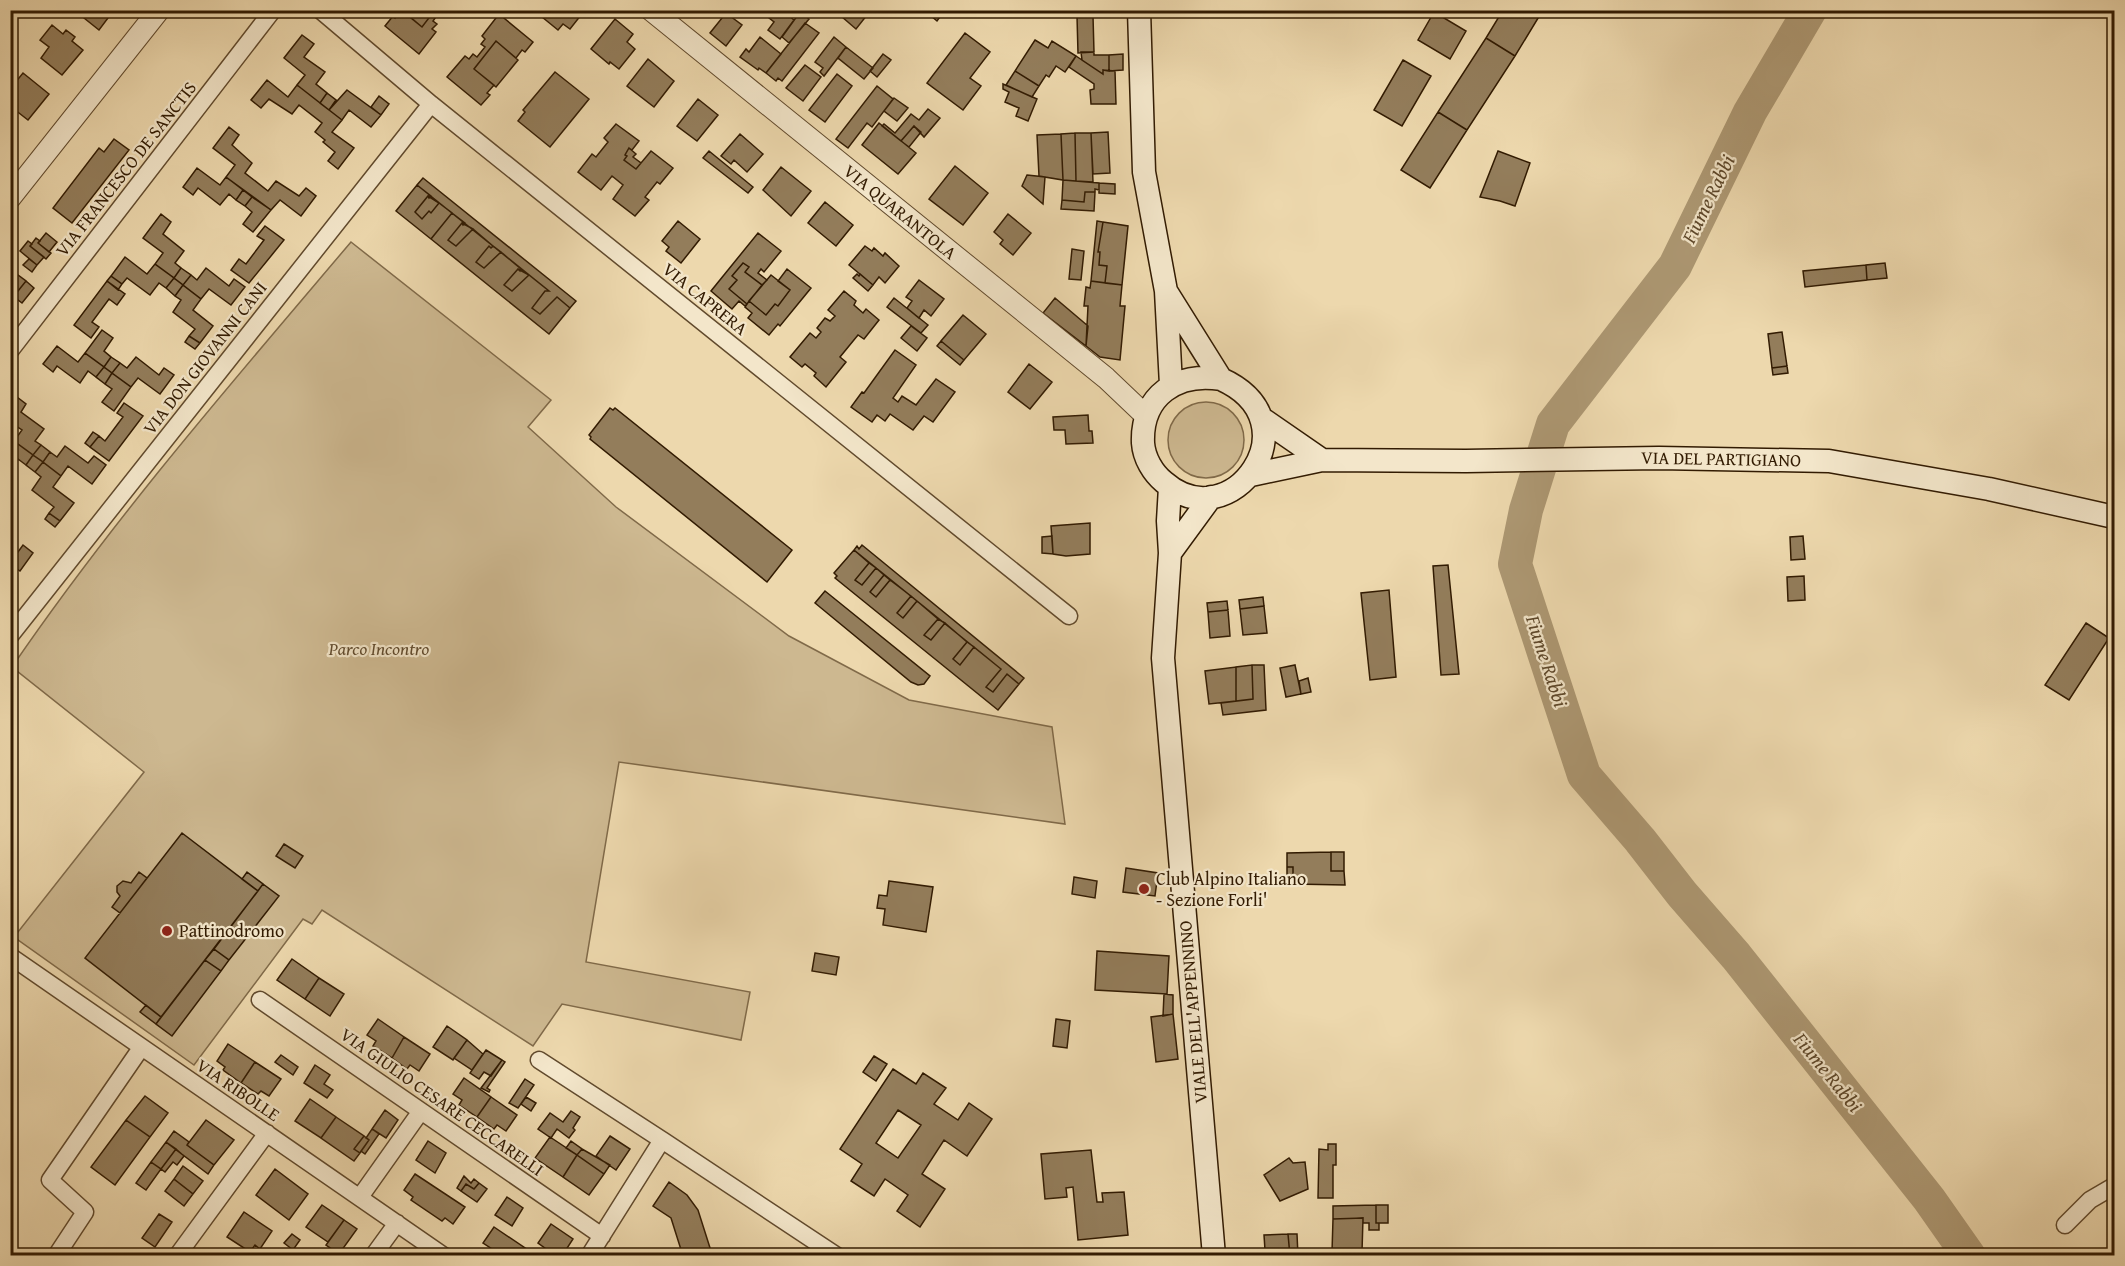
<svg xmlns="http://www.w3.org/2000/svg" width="2125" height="1266" font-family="'Gentium Book Plus',serif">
<rect width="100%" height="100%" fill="#edd8ad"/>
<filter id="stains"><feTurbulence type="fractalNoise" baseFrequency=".00333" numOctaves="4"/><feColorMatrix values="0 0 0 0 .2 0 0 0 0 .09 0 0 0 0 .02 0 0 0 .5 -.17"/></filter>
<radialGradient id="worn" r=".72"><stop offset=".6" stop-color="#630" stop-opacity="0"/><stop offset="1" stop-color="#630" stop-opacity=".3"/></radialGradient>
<path fill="#cdb890" stroke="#806a49" stroke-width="1.5" d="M351,242l200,158 -23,27 88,80 173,129 120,64 143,27 13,97 -446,-62 -33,200 164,30 -9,48 -179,-36 -29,42 -211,-136 -10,14 -9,-5 -109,146 -180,-128 130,-165 -132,-105c102,-149 222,-287 339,-425z
M1168 440a38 38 0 1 1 76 0a38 38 0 1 1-76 0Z"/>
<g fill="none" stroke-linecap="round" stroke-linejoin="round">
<path stroke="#ad9873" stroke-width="34" d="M1810,10l-60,102 -75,154 -122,158 -27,86 -11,54 69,211 56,65 42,54 54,62 193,243 40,57"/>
</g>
<path fill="#937d5b" stroke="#321b02" stroke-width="1.5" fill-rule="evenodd" d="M74,10h40l-15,20z
M401,10l21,17 13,-17h13l-3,4 -5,-3 -7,10 4,3 -5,5 4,3 -17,22 -34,-28 8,-10 2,2z
M402,10h33l-13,17z
M548,10h37l-15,19 -7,-5 -5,6 -16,-13z
M776,10h6l12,10 -14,19 -12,-9 6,-8 -5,-4z
M834,10h37l-15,19z
M924,10h21l-8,11z
M1503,10h40l-28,46 -29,-18z
M800,12l9,7 -20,24 -7,-6z
M1434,12l32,19 -16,28 -32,-19z
M726,13l16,12 -16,21 -16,-13z
M499,14l34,28 -8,10 -3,-2 -6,8 -20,-17 -22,28 20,16 -7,8 3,2 -9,10 -34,-28 18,-21 4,3 4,-5 4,3 8,-10 -4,-3 4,-5 -3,-3z
M1077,16h16l1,36 -16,1z
M615,19l18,15 -6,8 8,7 -16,20 -9,-7 -1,2 -18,-15z
M805,23l14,10 -37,48 -4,-3 -2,3 -10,-8z
M52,25l11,9 3,-4 9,7 -3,4 11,9 -21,25 -21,-17 8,-11 -9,-7z
M965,33l25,19 -20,26 11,8 -18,24 -36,-27z
M302,35l12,9 -10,13 21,15 -9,12 11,9 -7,10 -23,-18 8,-10 -21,-17z
M760,37l21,17 -15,19 -7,-5 -1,2 -18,-13 6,-8 3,3z
M834,37l12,10 -22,29 -4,-4 3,-4 -8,-6z
M1486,38l29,18 -48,74 -29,-18z
M1035,40l13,8 4,-7 24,15 -11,16 -9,-6 -7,11 -3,-2 -7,11 -24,-15z
M496,41l22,19 -22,27 -22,-18z
M846,47l27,21 -9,11 -26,-21z
M1081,52h13v3h15v16l-6,-1v4l-21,-14z
M883,54l8,6 -14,17 -7,-6z
M1123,54v16l-14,1v-16z
M1076,56l27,18v-4l12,1 1,33h-25l-1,-14 4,-1v-5l-25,-17z
M648,59l26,22 -20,26 -27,-21z
M1403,60l28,16 -29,50 -28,-16z
M805,65l16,12 -18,24 -17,-13z
M1015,71l24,15 -7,11 -26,-12z
M555,72l34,27 -39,48 -32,-26 7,-9 -2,-2z
M23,73l26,21 -21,26 -18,-14v-17z
M837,74l15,12 -27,36 -16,-12z
M267,80l21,17 9,-12 45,35 -10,12 22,16 -16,21 -10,-8 7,-9 -12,-10 2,-2 -10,-8 7,-9 -23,-18 -7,9 -23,-15 -8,9 -10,-8z
M1003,84l34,15 -9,22 -12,-5 3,-8 -14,-6 4,-10 -6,-3z
M877,86l16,13 -21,28 -5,-4 -19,25 -12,-9z
M347,90l34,25 -10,12 -22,-17 -7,10 -13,-10z
M327,93l9,7 -7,10 -9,-7z
M379,96l10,8 -8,11 -10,-8z
M894,98l14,10 -11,13 -13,-10z
M698,99l20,16 -21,26 -20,-15z
M928,109l12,9 -16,19 -10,-11 -13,15 -19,-15 2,-2 11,9 16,-19 8,6z
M1438,112l29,18 -37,58 -29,-18z
M879,123l37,30 -18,21 -36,-29z
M616,124l23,17 -7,9 -3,-2 -4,7 2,1 -3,4 12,9 15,-18 22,17 -13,16 -3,-2 -12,15 4,3 -14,16 -22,-17 10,-14 -11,-9 -11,14 -23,-18 14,-18 4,3 12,-15 -4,-4z
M914,126l7,6 -12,15 -8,-6z
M229,127l10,8 -7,10 20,18 -7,10 23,18 8,-10 23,15 7,-8 10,8 -15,20 -21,-16 -9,10 -45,-33 9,-12 -22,-17z
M1108,132l2,41 -17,1 -2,-41z
M1075,133h16l2,49 -17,-1z
M1075,133l1,48 -13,-1 -2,-46z
M740,134l23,20 -16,18 -13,-12 -3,4 -10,-8z
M1061,134l2,46 -24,-4 -2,-41z
M114,139l15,11 -57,73 -19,-15 46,-60 5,4z
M629,148l7,6 -3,3 8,6 -5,6 -12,-9 3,-4 -2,-1z
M709,151l44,36 -5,6 -45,-35z
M1498,151l32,12 -15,43 -15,-5 -20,-4z
M955,166l33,27 -25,32 -34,-26z
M781,167l30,24 -20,25 -28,-26z
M197,168l23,17 6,-8 17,13 -7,10 -7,-6 -9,11 -22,-17 -5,7 -10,-8z
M1027,175l18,2 -2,27 -21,-18z
M423,178l153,123 -6,7 -13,-11 -17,17 -8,-6 13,-17h4l-132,-106z
M1063,180l36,3v7l-4,-1v3h-10l-1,10 -22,-2z
M1099,183l16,1v10l-16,-1z
M417,185l14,11 -2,2 -1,-2 -13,16 7,7 7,-8 2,2 8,-10 13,10 -21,26 -35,-28z
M243,190l9,7 -7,9 -9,-6z
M1085,192h10l-1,19 -33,-2 1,-9 22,2z
M428,196l11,7 -8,10 -2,-2 -7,8 -7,-7z
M252,197l19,13 -18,22 -10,-8 9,-12 -7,-6z
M825,202l28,23 -17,21 -28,-23z
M452,213l13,10 -2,2 -1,-2 -14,17 8,6 17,-17 20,17 -2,2 -2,-2 -13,16 8,6 17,-16 20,17 -1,2 -2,-2 -14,16 8,6 17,-16 20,16h-4l-13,17 8,6 17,-17 13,11 -21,26 -118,-95z
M161,214l10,8 -8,12 21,17 -9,12 6,5 -7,10 -19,-14 8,-11 -20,-15z
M1008,214l23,19 -18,22 -13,-11 3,-4 -9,-8z
M678,221l22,18 -19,24 -15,-12 3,-4 -7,-6z
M1097,221l6,1 -5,30h2l-1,13 8,1 -2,17 -14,-2z
M1103,222l25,4 -6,59 -17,-2 2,-17 -8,-1 1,-13h-2z
M462,223l11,6 -17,17 -8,-6z
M265,226l19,14 -35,43 -18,-13 8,-11 7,5 18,-24 -7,-4z
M46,233l11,9 -8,10 -11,-9z
M758,233l23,18 -17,21 -3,-3 -3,4 9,7 -5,5 -17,-13 4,-5 -6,-4 -11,13 5,4 -8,9 18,15 -2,2 -6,-5 -7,8 -21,-18z
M36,238l4,3 -2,2 13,10 -5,6 -16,-13z
M28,241l4,3 -2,2 14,11 -7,8 -17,-14z
M489,246l2,2 2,-2 8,6 -17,16 -8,-6z
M865,246l7,5 2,-3 9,8 2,-3 14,13 -14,17 -6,-6 -6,8 -24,-20z
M1072,249l12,2 -3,29 -12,-1z
M125,257l22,17 8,-10 19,14 -8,10 -7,-5 -9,12 -23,-17 -5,6 -11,-8z
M29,259l8,6 -5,7 -9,-7z
M743,263l6,4 -4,5 17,13 -15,19 -18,-15 8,-9 -5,-4z
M1885,263l2,15 -20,2 -1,-15z
M1866,265l1,15 -62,7 -2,-16z
M181,268l10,7 -8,10 -9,-7z
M206,268l23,18 5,-7 11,8 -14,18 -22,-16 -8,10 -18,-14 8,-10 6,5z
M10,269l16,12 -16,20z
M518,269l11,6 -17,16 -8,-6z
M787,269l24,19 -31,38 -2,-2 -9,11 -21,-17 4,-5 -7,-6 4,-6 17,14 9,-11 3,2 12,-16 -12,-9z
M857,274l2,2 1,-2 13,11 -5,6 -15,-13z
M771,275l19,15 -12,16 -3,-2 -9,11 -17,-14z
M111,276l11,8 -4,6 -11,-9z
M174,278l9,7 -8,11 -9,-8z
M919,280l25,19 -13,17 -7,-6 -5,8 -12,-10 5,-7 -6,-4z
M26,281l8,7 -12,15 -4,-3 -6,6 -2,-5z
M107,281l18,13 -8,11 -8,-6 -17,23 7,5 -8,11 -17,-13z
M1091,281l31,4 -2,21h5l-5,54 -20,-3 -14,-11 2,-40h-4l2,-19 4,1z
M183,285l18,14 -8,11 20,16 -13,17 -11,-7 6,-7 -22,-17 8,-12 -6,-4z
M844,291l12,10 -2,4 9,8 3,-4 13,11 -15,19 -6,-4 -18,22 6,5 -20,25 -12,-11 2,-3 -11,-9 -3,3 -12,-10 20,-24 6,5 5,-6 -4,-4 8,-10 5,3 5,-5 -7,-6z
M894,298l34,27 -7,8 -34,-26z
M1055,298l33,28 -2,20 -43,-33z
M963,315l23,19 -22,26 -23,-19z
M911,326l16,12 -10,13 -16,-13z
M102,330l11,8 -9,13 7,6 -7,10 -19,-14z
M1782,332l5,34 -15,2 -4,-34z
M189,336l11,7 -5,6 -10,-7z
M941,341l23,19 -4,5 -23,-19z
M57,346l21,16 7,-9 19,14 -8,10 -8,-6 -8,12 -23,-17 -4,6 -10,-8z
M895,350l21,15 -23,33 5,4 4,-6 14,9 20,-26 19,13 -22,30 -9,-6 -11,14 -23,-16 -5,7 -8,-6 -5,7 -21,-15 11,-15 2,1z
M111,357l9,6 -8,10 -8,-6z
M136,357l23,18 5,-7 10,7 -14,19 -22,-16 -7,9 -19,-14 8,-10 7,5z
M1029,364l23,18 -22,27 -22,-17z
M1787,366l1,7 -15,2 -1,-7z
M104,367l8,6 -7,11 -9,-7z
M112,373l19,14 -17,24 -12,-9 10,-13 -7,-5z
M17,397l9,7 -5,8 23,17 -9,12 6,4 -8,10 -19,-14 8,-11 -12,-8v-16z
M124,403l19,13 -34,45 -19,-14 9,-11 6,5 18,-24 -6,-4z
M610,408l3,2 2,-2 177,142 -25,32 -177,-143 1,-2 -2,-2z
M1088,415l1,16h3l1,12 -27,1 -1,-14h-11l-1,-13z
M93,432l6,4 -9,11 -5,-4z
M14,441l19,14 -7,10 -8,-6 -8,11v-24z
M41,445l9,7 -7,10 -10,-7z
M65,446l23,17 6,-7 12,9 -14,19 -24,-18 -7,10 -18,-14 7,-10 7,5z
M33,455l10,7 -8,10 -9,-7z
M43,462l18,14 -8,11 21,16 -14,18 -11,-8 5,-6 -22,-17 9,-13 -6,-5z
M49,513l11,8 -5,6 -10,-8z
M1090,523v31l-24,2 -13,-2 -2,-28z
M1052,536l1,18 -11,-1v-16z
M1803,536l2,23 -14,1 -1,-23z
M23,545l10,8 -13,18 -10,-7v-18l8,6z
M862,545l162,133 -5,6 -12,-10 -14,18 -7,-5 15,-18 -147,-119 3,-4 2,3z
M854,550l15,13 -14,17 7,5 14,-17 8,7 -14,17 6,5 14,-17 21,16 -14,17 6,5 14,-17 21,18 -14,16 7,5 14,-17 22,19 -14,17 7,6 14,-18 27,22 -15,18 7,5 14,-18 12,10 -21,26 -163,-132 2,-2 -3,-3z
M869,563l7,5 -14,17 -7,-5z
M1448,565l11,109 -18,1 -8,-109z
M884,575l6,5 -14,17 -6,-5z
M1804,576l1,24 -17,1 -1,-24z
M1389,590l7,87 -26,3 -9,-87z
M825,591l105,85 -6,8 -6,1 -7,-3 -96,-79z
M911,596l6,5 -14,17 -6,-5z
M1263,597l1,9 -24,3 -1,-9z
M1227,601l1,9 -20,2 -1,-9z
M1264,606l3,27 -24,2 -3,-26z
M1228,610l2,26 -20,2 -2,-26z
M938,619l7,4 -14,17 -7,-5z
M2086,623l23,15 -40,62 -24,-15z
M967,642l7,5 -14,18 -7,-6z
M1252,665l1,34 -17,2v-34z
M1252,665h12l2,45 -43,5 -2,-12 32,-4z
M1295,665l6,29 -15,3 -6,-29z
M1236,667v34l-27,3 -4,-33z
M1308,678l3,14 -10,2 -2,-13z
M182,833l76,58 -97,126 -76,-59z
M284,844l19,12 -8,12 -19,-12z
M1331,852h13v19h-13z
M1331,852v19h13l1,14 -52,-1v-17h-6v-14z
M1287,867h6v17l-6,1z
M1126,868l32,5 -3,23 -32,-4z
M139,872l8,6 -27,35 -8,-6 8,-11 -3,-4v-6l6,-5 8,2z
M247,872l16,12 -5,7 -16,-12z
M1074,877l23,4 -2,17 -23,-4z
M889,881l44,6 -7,45 -43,-7 2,-16 -8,-1 2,-13 8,1z
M263,884l16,12 -50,64 -15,-11z
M214,949l15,11 -8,11 -16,-11z
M1097,951l72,5 -2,38 -72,-4z
M815,953l24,4 -3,18 -24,-4z
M292,959l27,19 -14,21 -28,-19z
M205,960l16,11 -49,65 -16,-12z
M319,978l25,16 -14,22 -25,-17z
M1164,994l9,1v19l-10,2z
M146,1005l15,12 -5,7 -16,-12z
M1173,1014l5,45 -22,3 -5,-45z
M378,1019l26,18 -12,21 -19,-12 3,-5 -9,-6z
M1056,1019l14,2 -3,27 -14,-2z
M447,1026l20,14 -14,20 -20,-13z
M404,1037l26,17 -11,17 -9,-6 -3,4 -15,-11z
M467,1040l16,14 -11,16 -18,-12z
M228,1044l27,18 -14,21 -18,-13 2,-3 -8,-6z
M486,1050l16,10 -11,16 -7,-4 -5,7 -9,-6z
M281,1055l17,12 -5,8 -18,-13z
M874,1056l13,8 -11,17 -13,-9z
M502,1060l3,2 -18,26 3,2 -1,2 -8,-4z
M255,1062l26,17 -12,17 -8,-5 -3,3 -17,-11z
M315,1065l15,10 -6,9 9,6 -6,8 -23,-15z
M893,1069l23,15 7,-11 23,15 -12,16 24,16 11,-17 23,16 -25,37 -23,-16 -22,34 23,15 -25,38 -23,-16 11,-16 -23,-16 -11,17 -23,-15 11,-17 -22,-15zM898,1110l23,15 -23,33 -22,-15z
M464,1078l27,19 -14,20 -18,-12 3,-5 -9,-6z
M525,1079l9,6 -16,23 -9,-5z
M145,1096l23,17 -18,24 -24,-17z
M491,1097l26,18 -11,16 -9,-6 -3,4 -17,-12z
M526,1097l10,6 -5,8 -10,-7z
M310,1099l26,18 -15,21 -26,-17z
M385,1110l13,10 -12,18 -14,-9z
M571,1111l9,6 -7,11 2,2 -6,8 -12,-9 -6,9 -13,-9 12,-16 13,9z
M336,1117l28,19 -10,13 6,4 -6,8 -33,-23z
M126,1120l24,17 -35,48 -24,-18z
M206,1120l28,20 -20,25 -27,-20z
M372,1129l7,5 -14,20 -4,-3 8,-11 -3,-2z
M174,1131l15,11 -2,3 27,20 -6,9 -42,-32z
M364,1136l5,4 -9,13 -6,-4z
M610,1136l20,13 -14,21 -20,-14z
M550,1137l27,18 -14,22 -28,-19z
M428,1141l18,12 -11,20 -19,-13z
M571,1141l11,8 -5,6 -11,-7z
M166,1142l10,7 -15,20 -10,-7z
M1328,1144h8v21h-3v33h-15l1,-49 9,1z
M176,1149l8,7 -7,9 -4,-3 -8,10 -4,-3z
M582,1149l28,16 -6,9 -27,-19z
M1091,1150l6,52h6l-1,-9 22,-1 4,43 -50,5 -5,-53 -7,1 1,9 -22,2 -4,-45z
M577,1155l27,19 -15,21 -26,-18z
M1289,1158l4,5 12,-1 3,27 -28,12 -16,-26z
M151,1162l10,7 -15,21 -10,-7z
M183,1166l20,15 -10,13 -19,-15z
M275,1169l33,25 -19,26 -33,-25z
M415,1174l50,33 -12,17 -8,-6 -3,3 -31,-21 2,-3 -9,-7z
M464,1176l7,7 3,-4 5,4 -5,6 -8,-5 -5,7 -4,-3z
M174,1179l19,15 -9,12 -19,-15z
M669,1182l18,13 11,15 13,41 6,5h-34l-12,-38 -18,-12z
M479,1183l8,6 -10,13 -16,-11 5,-7 8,5z
M507,1197l16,11 -11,18 -17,-11z
M322,1205l22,15 -16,22 -22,-15z
M1376,1205v18h3v7h-10v-7h-6v-5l-30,1v-13z
M1376,1205h12v18h-12z
M244,1212l28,19 -12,18 -5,-4 -5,7 -23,-15z
M159,1214l13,8 -17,25 -13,-9z
M1363,1218l-1,34h-30l1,-33z
M344,1220l13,9 -18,25 -13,-9z
M551,1224l22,15 -11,17h-6l-18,-13z
M494,1227l43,29h-46l-2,-2 3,-5 -9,-6z
M292,1234l8,6 -7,10 -9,-7z
M1288,1234h9l1,22h-8z
M1288,1234l2,22h-21l-1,-6h-3l-1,-15z"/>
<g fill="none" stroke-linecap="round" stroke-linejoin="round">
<g stroke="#614a2d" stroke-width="19">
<path id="minor" d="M320,10l111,94 638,512
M10,351l263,-341
M10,636l421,-532
M10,956l434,300
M260,1000l342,236
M539,1060l123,80
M360,1197l61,-86
M2065,1225l25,-25 24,-14
M56,1256l29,-44 -35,-32 91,-132
M177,1256l90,-123
M373,1256l24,-33
M589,1256l73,-116 175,116"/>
</g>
<g stroke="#614a2d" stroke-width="23">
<path id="tertiary" d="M651,10l455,368 40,38
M10,198l149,-188"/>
</g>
<g stroke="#321b02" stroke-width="25">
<path id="secondary" d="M1139,10l5,162 22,119 5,94
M1166,291l55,88c96,43 10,162 -57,103 -11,-9 -20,-24 -21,-39 -2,-48 35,-71 78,-64
M1261,418l61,42
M1251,475l71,-15 144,1 193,-3 170,3 160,28 125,28
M1170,487l-2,34 2,32 -7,105 51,598
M1170,553l41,-56"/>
</g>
<use href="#minor" stroke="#f3e6ca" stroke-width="16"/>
<use href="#tertiary" stroke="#f3e6ca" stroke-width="21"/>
<use href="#secondary" stroke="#f3e6ca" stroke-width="22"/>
</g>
<g fill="#8f2418" stroke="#f3e6ca" stroke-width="2">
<circle cx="1144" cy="889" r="6"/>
<circle cx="167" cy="931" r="6"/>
</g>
<g text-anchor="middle" stroke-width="4.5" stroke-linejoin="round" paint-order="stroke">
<g font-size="18" fill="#321b02" stroke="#f3e6ca">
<text transform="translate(126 169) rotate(-52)" y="6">VIA FRANCESCO DE SANCTIS</text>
<text transform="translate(900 212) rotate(39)" y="6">VIA QUARANTOLA</text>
<text transform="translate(705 299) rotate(39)" y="6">VIA CAPRERA</text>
<text transform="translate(205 358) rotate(-52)" y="6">VIA DON GIOVANNI CANI</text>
<text transform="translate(1721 459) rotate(1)" y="6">VIA DEL PARTIGIANO</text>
<text transform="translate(1193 1012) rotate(-95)" y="6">VIALE DELL'APPENNINO</text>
<text transform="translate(238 1090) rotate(34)" y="6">VIA RIBOLLE</text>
<text transform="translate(442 1102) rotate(35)" y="6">VIA GIULIO CESARE CECCARELLI</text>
</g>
<g font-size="18" font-style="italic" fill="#604a2d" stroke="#f3e6ca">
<text x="379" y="655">Parco Incontro</text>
</g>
<g font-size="18" fill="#321b02" stroke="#f3e6ca" text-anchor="start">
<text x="1156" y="885">Club Alpino Italiano<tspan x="1156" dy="21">- Sezione Forli'</tspan></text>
<text x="179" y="937">Pattinodromo</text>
</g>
<g font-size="20" font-style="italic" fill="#5d472a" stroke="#f3e6ca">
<text transform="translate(1708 199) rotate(-64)" y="7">Fiume Rabbi</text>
<text transform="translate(1547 661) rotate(72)" y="7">Fiume Rabbi</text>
<text transform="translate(1828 1072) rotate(51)" y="7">Fiume Rabbi</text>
</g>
</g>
<rect width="2125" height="1266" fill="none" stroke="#edd8ad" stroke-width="36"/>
<rect x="12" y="12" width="2101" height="1242" fill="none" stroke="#321b02" stroke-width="3"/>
<rect x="18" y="18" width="2089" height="1230" fill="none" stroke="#321b02" stroke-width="1.5"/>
<rect width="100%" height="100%" filter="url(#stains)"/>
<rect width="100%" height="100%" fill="url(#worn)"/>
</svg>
